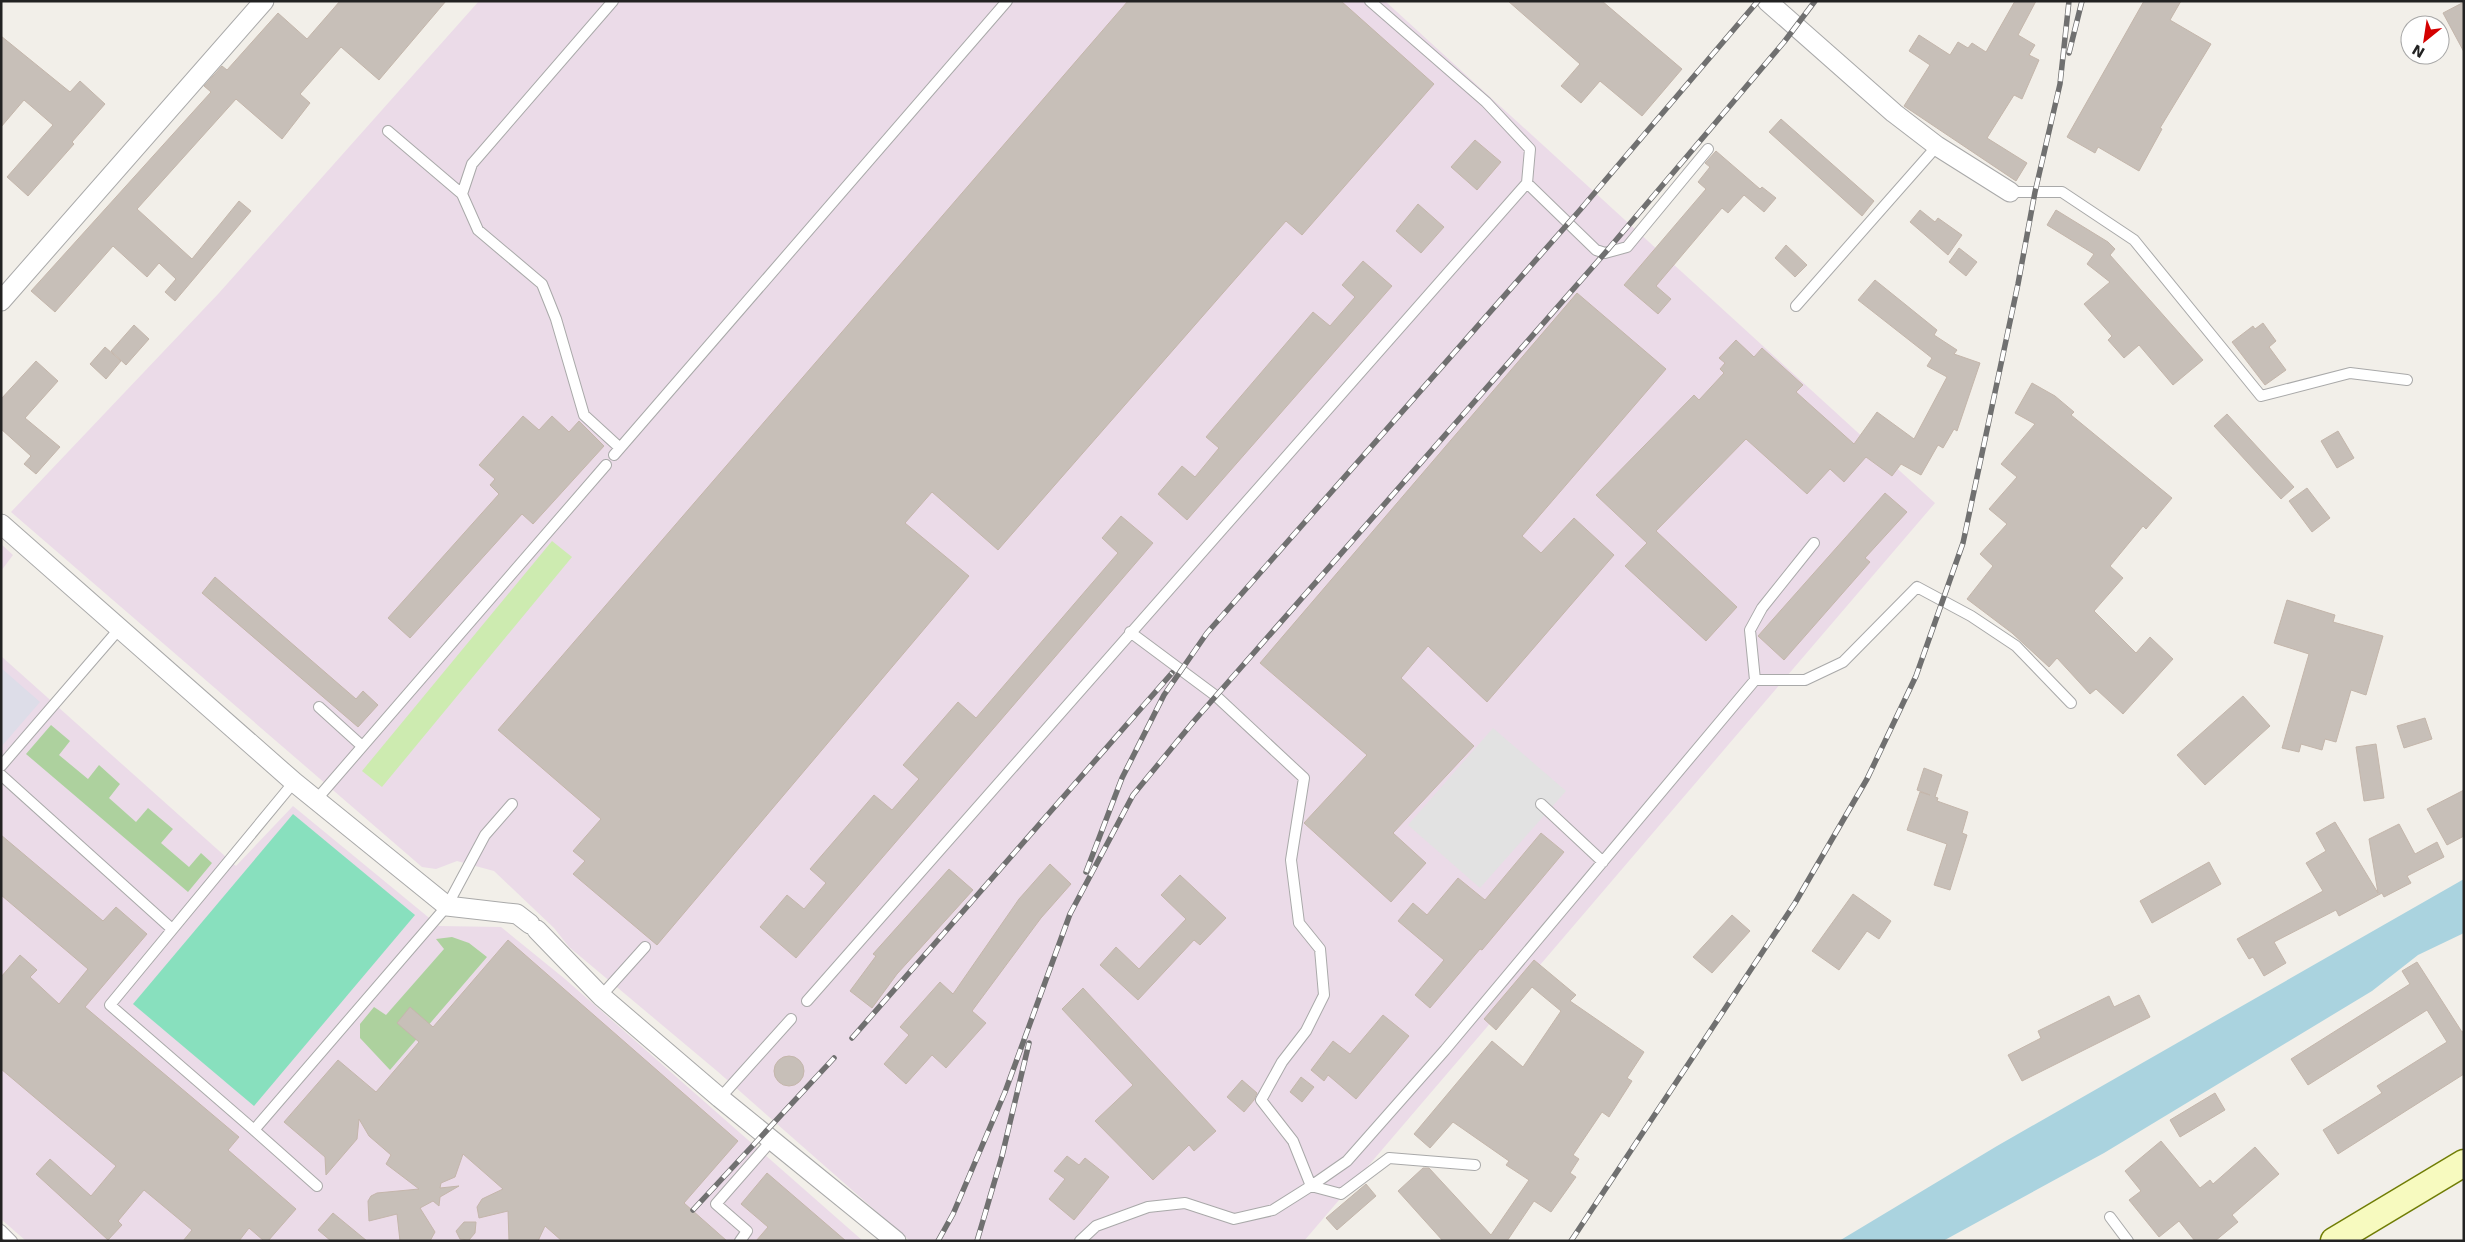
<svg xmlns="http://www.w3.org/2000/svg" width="2465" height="1242" font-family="'DejaVu Sans',sans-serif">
<rect width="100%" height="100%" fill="#f2efe9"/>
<path fill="#ebdbe8" d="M479,1h906l550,502 -631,738h-394l-193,-170 -148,-124 -15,-19 -60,-57 -37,-10 -21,8 -14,-2 -411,-355 208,-219z
M1,544l12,11 -12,16z
M1,656l235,210 57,-60 146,120 62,1 64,52 298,262h-837l-25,-22z"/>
<path fill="#cdebb0" d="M552,541l20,16 -190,230 -20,-16z"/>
<path fill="#add19e" d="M51,725l19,16 -11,14 29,24 11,-14 21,19 -11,14 27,24 12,-14 25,21 -12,14 28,24 12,-14 11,10 -24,29 -162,-138z
M452,937l17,6 18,14 -97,113 -30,-32v-14l14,-17 12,8 58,-66 -8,-10z"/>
<path fill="#88e0be" d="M293,814l122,101 -161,191 -121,-102z"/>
<path fill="#e2e2e2" d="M1493,728l73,63 -86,97 -72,-63z"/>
<path fill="#dddde8" d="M1,668l39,34 -39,45z"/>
<path fill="#aad3df" d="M2464,879v54l-46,22 -46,36 -268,162 -161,88h-104l158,-95z"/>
<path fill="#c7bfb8" stroke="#c4b6ab" d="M340,1h106l-67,79 -38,-33 -41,47 10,9 -28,36 -46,-40 -99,110 55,50 47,-58 12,10 -76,90 -10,-9 11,-13 -17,-16 -12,14 -34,-31 -58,66 -24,-21 180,-199 -7,-6 18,-20 5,4 51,-57 29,26z
M1128,1h213l93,83 -132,151 -16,-14 -288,329 -66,-58 -27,31 64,53 -312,369 -84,-71 12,-13 -12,-10 28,-32 -103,-89z
M1508,1h94l80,68 -40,47 -42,-35 -19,22 -20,-17 19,-22z
M2015,1h21l-18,34 17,10 -6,10 10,5 -17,39 -8,-4 -27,43 40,25 -11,18 -112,-75 26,-41 -21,-14 10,-16 31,20 8,-13 10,6 4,-5 14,9z
M2144,1h37l-11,19 41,24 -51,84 2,1 -23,42 -41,-24 -3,6 -28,-16z
M2464,2v50l-21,-39z
M1,36l69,56 10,-11 25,23 -33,38 2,2 -46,52 -21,-19 46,-52 -29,-25 -23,27z
M1781,119l93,82 -12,15 -93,-84z
M1475,140l26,22 -24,28 -26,-23z
M1716,151l44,38 2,-2 14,11 -12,14 -20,-17 -16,18 -6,-5 -66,78 15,13 -13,15 -34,-29 82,-96 -8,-7 12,-15 -5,-4z
M1418,204l26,23 -23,26 -25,-22z
M1920,210l15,12 3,-4 24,17 -14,20 -38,-33z
M2056,210l52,32 7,7 -5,6 93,105 -30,25 -34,-40 -15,13 -16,-18 4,-4 -28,-32 26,-22 -23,-18 7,-10 -47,-29z
M1786,245l21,20 -12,12 -20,-19z
M1959,248l18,14 -11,14 -17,-14z
M1363,261l29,25 -205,234 -29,-26 24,-28 13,11 24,-29 -13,-11 107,-125 17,14 25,-29 -13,-12z
M1875,280l62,50 -3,5 23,15 -3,4 26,9 -23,68 -3,-2 -11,19 -5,-3 -17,30 -20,-11 -9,12 -26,-19 -22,25 -14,-13 -23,25 -61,-55 -90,92 81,76 -31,34 -81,-75 22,-23 -51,-48 98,-100 5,5 25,-27 -4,-4 5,-6 -6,-5 17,-18 18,17 8,-9 41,37 -7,7 58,52 23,-32 37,27 33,-62 -20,-11 5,-8 -74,-58z
M1577,293l89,76 -144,167 19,17 33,-35 40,37 -127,147 -59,-56 -27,32 73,68 -81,87 33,30 -35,39 -87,-79 63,-68 -107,-92z
M2263,323l13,18 -7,6 17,23 -21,15 -33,-43 21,-16 2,3z
M134,325l15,14 -23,26 -15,-14z
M105,347l16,14 -15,18 -16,-15z
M36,361l22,20 -33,37 35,29 -24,27 -12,-10 7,-8 -30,-27v-30z
M2032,383l23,13 19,16 -3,3 101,83 -26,31 -3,-3 -33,40 13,12 -29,33 42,42 14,-16 23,22 -50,55 -27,-25 -6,5 -33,-36 -8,9 -37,-34 -45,-34 26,-33 -13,-12 27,-30 -18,-15 28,-32 -16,-13 34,-40 -20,-11z
M2227,414l67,73 -13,12 -67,-73z
M523,416l16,14 13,-14 17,16 10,-11 25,25 -71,78 -11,-10 -112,124 -22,-20 111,-124 -9,-9 5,-6 -16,-14z
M2338,431l16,27 -17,10 -16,-27z
M2307,488l23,30 -18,14 -23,-31z
M1885,493l22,19 -42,46 5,4 -86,98 -26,-24z
M1121,516l32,27 -357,415 -36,-31 27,-32 17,14 22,-26 -16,-14 64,-74 18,15 27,-31 -16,-14 55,-63 18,16 142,-165 -16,-15z
M215,577l141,122 7,-8 15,14 -20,22 -156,-134z
M2287,600l48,15 -2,7 50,14 -17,59 -15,-5 -15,52 -11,-3 -3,11 -21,-6 -2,8 -17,-4 27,-94 -35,-11z
M2243,696l27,30 -65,59 -28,-30z
M2425,718l7,21 -28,9 -7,-22z
M2376,744l8,54 -20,3 -8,-54z
M1924,768l18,7 -7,22 3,1 -1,3 31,11 -6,21 5,2 -17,55 -16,-5 13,-41 -40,-14 13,-38 10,3 -13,-5z
M2464,790v46l-17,9 -20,-36z
M2335,822l43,71 -9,-54 30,-15 16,30 22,-12 7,15 -37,19 4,7 -27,14 -2,-4 -43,23 -3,-6 -62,32 12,21 -22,13 -11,-19 -4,2 -12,-20 86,-48 -17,-28 20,-12 -10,-18z
M1541,833l23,19 -82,98 -2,-1 -50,59 -15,-13 29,-35 -46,-39 15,-18 14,12 31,-37 27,22z
M1,835l102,86 13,-14 31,27 -62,73 154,130 -11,13 68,59 -28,32h-4l-15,-13 -10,13h-56l9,-11 -48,-40 -26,31 4,4 -14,15 -72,-66 14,-15 41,37 25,-30 -115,-97v-92l19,-22 17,15 -7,7 29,27 29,-35 -87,-74z
M2209,862l12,22 -69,39 -12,-22z
M1050,864l21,20 -30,34 -69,93 14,12 -40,45 -14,-13 -26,29 -22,-20 25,-29 -9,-8 40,-45 13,12 66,-95z
M949,869l24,21 -76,84 -25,34 -22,-17 26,-35 -3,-2z
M1180,875l46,43 -26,27 -6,-5 -56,60 -38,-35 16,-18 23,22 47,-50 -25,-24z
M1853,894l38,27 -12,18 -12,-8 -28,39 -27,-19z
M1732,915l18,16 -38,42 -19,-16z
M508,940l230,201 -54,62 43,38h-165l-17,-15 -7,15h-29l-1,-30 -29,7 -2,-11 5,-8 21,-10 -40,-35 -8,23 -14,6 -1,5 19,-2 -19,11 -1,9 -6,-5 -13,7 15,24 -5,9h-30l-3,-27 -28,7 -1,-20 3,-5 6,-3 42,-4 -33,-25 5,-9 -22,-19 -10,-17 -2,20 -31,36 -1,-18 -41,-35 54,-62 38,32 43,-50 -22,-19 13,-16 23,20z
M1534,960l42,35 -6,6 74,51 -17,26 5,3 -23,36 -7,-5 -29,43 6,4 -9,14 6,4 -25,35 -17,-11 -27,40h-64l-45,-50 25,-23h6l62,67 38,-55 -23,-15 3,-4 -56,-39 -23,26 -16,-14 78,-93 31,26 38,-56 -29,-24 -36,43 -12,-11z
M2417,962l45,70 2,-1v43l-126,80 -15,-24 59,-37 -5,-7 70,-44 -20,-32 -119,75 -17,-26 119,-75 -8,-13z
M1083,988l133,143 -22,20 -5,-6 -36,35 -58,-59 38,-36 -71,-76z
M2139,995l11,22 -128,64 -14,-26 33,-17 -3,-7 71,-35 5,11z
M1383,1015l26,21 -53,63 -28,-24 -4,6 -13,-11 22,-29 17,13z
M774 1071a15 15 0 1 1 30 0a15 15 0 1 1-30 0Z
M1301,1077l13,10 -12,15 -12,-10z
M1242,1080l15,13 -3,7 -10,12 -17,-15z
M2215,1093l10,17 -45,27 -10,-17z
M2161,1141l39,47 10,-8 3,4 42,-37 24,27 -47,41 6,7 -23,19h-20l-16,-20 -20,16 -30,-37 12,-9 -16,-20z
M1067,1156l12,9 6,-7 24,19 -35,43 -25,-21 16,-20 -11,-8z
M767,1173l79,68h-90l12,-14 -27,-23z
M1366,1184l10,12 -39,34 -11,-12z
M333,1213l34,28h-36l-13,-11z
M464,1222h12l-1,11 -6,7 -9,-1 -4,-8z"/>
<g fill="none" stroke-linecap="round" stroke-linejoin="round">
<g stroke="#a9a9a9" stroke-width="12">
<path id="service" d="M613,1l-141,163 -10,30 16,36 64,54 14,35 28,96 36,33
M1370,1l116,101 44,47 -3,34 69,67 9,3 22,-6 81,-98
M388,131l74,63
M2010,192h52l72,48 127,156 89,-23 57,7
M1796,306l141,-160
M614,455l393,-454
M1130,632l86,64 88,82 -13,82 8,63 21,26 4,46 -18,36 -24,31 -21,38 32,41 18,45 36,-25 98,-111 310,-370h50l38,-18 74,-75 54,29 45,30 55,57
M1755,680l-5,-50 12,-22 52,-65
M319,707l43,39
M1,766l119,-138
M1,775l171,154
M316,800l290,-335
M1541,804l62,58
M601,996l44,-49
M807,1001l720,-818
M720,1098l71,-79
M254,1130l-144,-125 184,-223
M317,1186l-63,-56 193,-224 38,-71 27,-31
M2110,1217l18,24
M1,1230l11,11
M740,1241l7,-10 -31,-27 56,-64
M1080,1241l16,-15 52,-19 37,-4 49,16 39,-9 38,-24 30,8 48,-36 86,7"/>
</g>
<g stroke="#a9a9a9" stroke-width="21">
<path id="minor" d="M1767,1l127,112 43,33 73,46
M1,301l263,-300
M1,524l293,258 153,124 70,8 13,10
M537,930l64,66 119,102 176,143"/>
</g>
<g stroke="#707d05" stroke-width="29">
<path id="secondary" d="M2334,1241l130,-78"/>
</g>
<use href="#service" stroke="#fff" stroke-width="10"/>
<use href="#minor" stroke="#fff" stroke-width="19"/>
<use href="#secondary" stroke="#f7fabf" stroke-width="26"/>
<g stroke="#707070" stroke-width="5.5">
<path id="rail" d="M2069,53l13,-52
M1086,872l36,-94 42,-83 43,-62 373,-423 178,-209
M852,1038l320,-365
M693,1210l141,-152
M938,1241l15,-27 52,-122 65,-178 63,-119 61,-74 411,-468 179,-211 31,-41
M977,1241l25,-85 27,-113
M1571,1241l224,-338 72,-124 49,-103 47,-133 55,-259 17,-92 25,-108 9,-83"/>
</g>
<use href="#rail" stroke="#fff" stroke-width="4" stroke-dasharray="11" stroke-linecap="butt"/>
</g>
<rect width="2465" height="1242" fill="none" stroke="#222222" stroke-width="5"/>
<g transform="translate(2425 40) rotate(210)"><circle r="24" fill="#ffffff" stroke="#a7a7a7"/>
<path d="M0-4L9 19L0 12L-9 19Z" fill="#d40000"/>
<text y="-8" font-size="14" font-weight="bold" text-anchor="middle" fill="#222222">N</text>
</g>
</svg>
